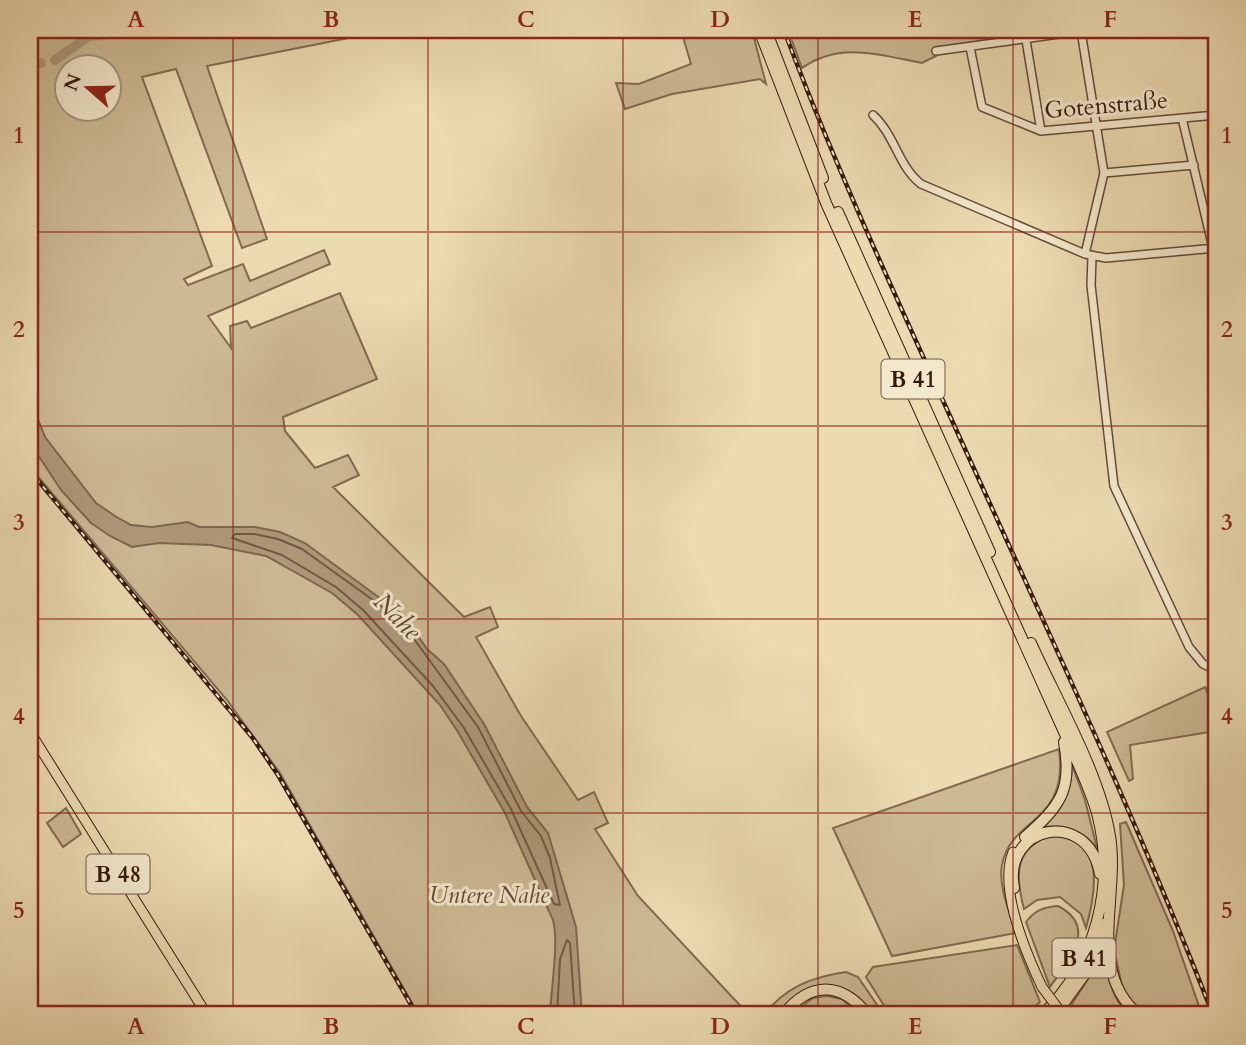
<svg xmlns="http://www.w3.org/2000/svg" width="1246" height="1045" font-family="Cardo,serif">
<rect width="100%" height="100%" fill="#ecdbb1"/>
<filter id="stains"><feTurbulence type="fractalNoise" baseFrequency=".00286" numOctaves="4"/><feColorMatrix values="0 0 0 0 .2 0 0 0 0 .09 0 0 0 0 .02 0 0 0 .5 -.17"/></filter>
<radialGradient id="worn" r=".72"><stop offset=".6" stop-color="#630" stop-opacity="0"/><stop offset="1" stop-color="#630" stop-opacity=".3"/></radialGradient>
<path fill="#cdba95" stroke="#826950" stroke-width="2" fill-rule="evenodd" d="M30,30h359l-182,36 60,173 -25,9 -66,-179 -34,8 70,189 -28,13 4,6 55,-21 7,17 74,-31 6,14 -122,52 23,32 -1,-22 17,-5 4,7 89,-35 37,86 -94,38 2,14 30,37 33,-13 11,20 -26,12 131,130 26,-10 8,20 -22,10 45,79 57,84 16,-8 14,31 -13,6 43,67 111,119h-330l-139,-242 -53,-73 -197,-233zM66,66h42v42h-42z
M681,30h71l14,54 -6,-5 -88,15 -47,15 -9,-26 23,1 52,-20z
M788,30h241l2,6 -94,13 1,6 -16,8c-42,-8 -82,-22 -120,5z
M1205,687l11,27v17l-86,14 3,34 -4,2 -22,-49z
M1059,749c10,76 -48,67 -57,116 -4,21 8,48 14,68l-124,23 -59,-128z
M1072,765l13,35 12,48c-15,-18 -30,-23 -53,-21 18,-18 28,-36 28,-62z
M66,808l15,26 -18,13 -16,-24z
M1126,822l47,109 29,84h-56l-14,-10 -9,-15 -9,-40 10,-65 -4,-61z
M1053,835c53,4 43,57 33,93l-5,-14 -21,-17 -23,3 -13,9c-9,-34 -10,-62 29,-74z
M1058,906c41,21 10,55 -8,81l-24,-65c9,-12 18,-15 32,-16z
M1106,939c-1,27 2,58 24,76h-55l-7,-5 27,-42z
M1017,945l23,57 -15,13h-135l-24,-38 7,-10z
M846,972l12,5 26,38h-11c-26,-42 -66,-34 -95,0h-14c21,-28 48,-38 82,-43z
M827,996l15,3 17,16h-69l23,-17z"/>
<path fill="#ae9979" stroke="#7e654d" stroke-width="2" d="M30,400l15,37 51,66 19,13 16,9 21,2 36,-5 11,5h56l25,5 25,11 99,73 23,33 17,15 40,60 43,83 21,26 28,94 6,88h-32c1,-26 9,-73 3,-95l-48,-107 -47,-81 -18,-27 -82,-90 -26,-22 -66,-37 -55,-11 -52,-2 -27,4 -22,-11 -19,-13 -30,-33 -31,-47z"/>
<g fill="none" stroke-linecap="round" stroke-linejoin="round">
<path stroke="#725842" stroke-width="2" d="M254,534l24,5 24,10 78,56 34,34 64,88 43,84 20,25 9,22 10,47 -6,-1 -43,-95 -47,-81 -31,-42 -70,-76 -27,-23 -54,-32 -50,-17 3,-4z
M557,1015l3,-56 7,-19 3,3 5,72"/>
<path stroke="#ae9979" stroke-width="10" d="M55,60l34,-24 60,-6
M30,64l11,-1"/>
<g stroke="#644935" stroke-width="10">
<path id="minor" d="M1081,31l23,142 -19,81
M1026,40l15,91
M970,47l12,60 59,24 175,-16
M936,51l152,-21
M873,115c22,20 25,51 48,69l164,70 21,4 110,-10
M1182,118l31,130
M1104,173l90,-8
M1092,257l-1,28 23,201 75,161 14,17 13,6"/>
</g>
<g stroke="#36180c" stroke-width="11">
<path id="major" d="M30,732l177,283
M1013,852c-15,36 13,101 29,135"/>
</g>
<g stroke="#36180c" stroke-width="12">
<path id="highway" d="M759,30l67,173 243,540c10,23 21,46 28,70 19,72 -1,150 -55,202
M766,30l57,148
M838,212l152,340
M1031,643c26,58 69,131 79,193 10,59 -24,136 29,179
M1025,837c35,-31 48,-47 39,-95
M1014,888c-12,-63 74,-81 86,-14
M783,1015c27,-34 58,-34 85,0
M1055,1015l32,-44 19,-48"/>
</g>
<use href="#minor" stroke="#f3e8cc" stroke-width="7"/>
<use href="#major" stroke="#ecdbb1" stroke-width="9"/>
<use href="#highway" stroke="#ecdbb1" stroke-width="10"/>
<g stroke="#36180c" stroke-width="4.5">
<path id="rail" d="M784,30c42,113 92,223 142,333 97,216 201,431 287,652
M30,471l222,266 26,38 139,240"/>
</g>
<use href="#rail" stroke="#f3e8cc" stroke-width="2" stroke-dasharray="5" stroke-linecap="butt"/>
<g stroke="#36180c" stroke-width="11" stroke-linecap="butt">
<path id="major-bridge" d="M1042,987l21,28"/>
</g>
<use href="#major-bridge" stroke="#ecdbb1" stroke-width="9"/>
</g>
<path fill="none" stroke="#8f2418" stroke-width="2" stroke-opacity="0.55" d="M233,30v985M428,30v985M623,30v985M818,30v985M1013,30v985M30,232h1186M30,426h1186M30,619h1186M30,813h1186"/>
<g text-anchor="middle" stroke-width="6" stroke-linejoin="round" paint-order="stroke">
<g fill="#f3e8cc" stroke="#6f5646" stroke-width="2">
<rect x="881.5" y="359.5" width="63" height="39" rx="5"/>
<rect x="86.5" y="854.5" width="63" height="39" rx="5"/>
<rect x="1052.5" y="938.5" width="63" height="39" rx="5"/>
</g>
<g font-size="23" font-weight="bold" fill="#36180c">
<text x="913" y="387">B 41</text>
<text x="118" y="882">B 48</text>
<text x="1084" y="966">B 41</text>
</g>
<g font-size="24" fill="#36180c" stroke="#f3e8cc">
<text transform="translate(1106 105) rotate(-5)" y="8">Gotenstraße</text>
</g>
<g font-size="24" font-style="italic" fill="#634935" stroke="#f3e8cc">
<text x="489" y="903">Untere Nahe</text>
</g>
<g font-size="26" font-style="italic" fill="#604532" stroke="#f3e8cc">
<text transform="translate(398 616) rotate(45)" y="9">Nahe</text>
</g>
</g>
<rect width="1246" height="1045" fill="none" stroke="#ecdbb1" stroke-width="77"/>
<g transform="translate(88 88) rotate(290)"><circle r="33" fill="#f3e8cc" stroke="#a7957f" stroke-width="2"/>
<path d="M0-5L12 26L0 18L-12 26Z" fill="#8f2418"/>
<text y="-10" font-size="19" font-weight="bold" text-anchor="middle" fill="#36180c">N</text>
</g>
<rect x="38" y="38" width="1170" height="968" fill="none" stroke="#8f2418" stroke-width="2.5"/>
<g font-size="23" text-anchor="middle" font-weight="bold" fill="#8f2418">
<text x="136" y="27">A</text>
<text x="331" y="27">B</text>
<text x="526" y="27">C</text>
<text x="720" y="27">D</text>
<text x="915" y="27">E</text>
<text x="1110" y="27">F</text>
<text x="19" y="143">1</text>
<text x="1227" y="143">1</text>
<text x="19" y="337">2</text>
<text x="1227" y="337">2</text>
<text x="19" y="530">3</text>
<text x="1227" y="530">3</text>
<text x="19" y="724">4</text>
<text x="1227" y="724">4</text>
<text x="19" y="918">5</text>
<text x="1227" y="918">5</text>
<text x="136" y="1034">A</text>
<text x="331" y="1034">B</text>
<text x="526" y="1034">C</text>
<text x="720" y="1034">D</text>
<text x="915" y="1034">E</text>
<text x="1110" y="1034">F</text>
</g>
<rect width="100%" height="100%" filter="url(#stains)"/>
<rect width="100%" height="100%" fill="url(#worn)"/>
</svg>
